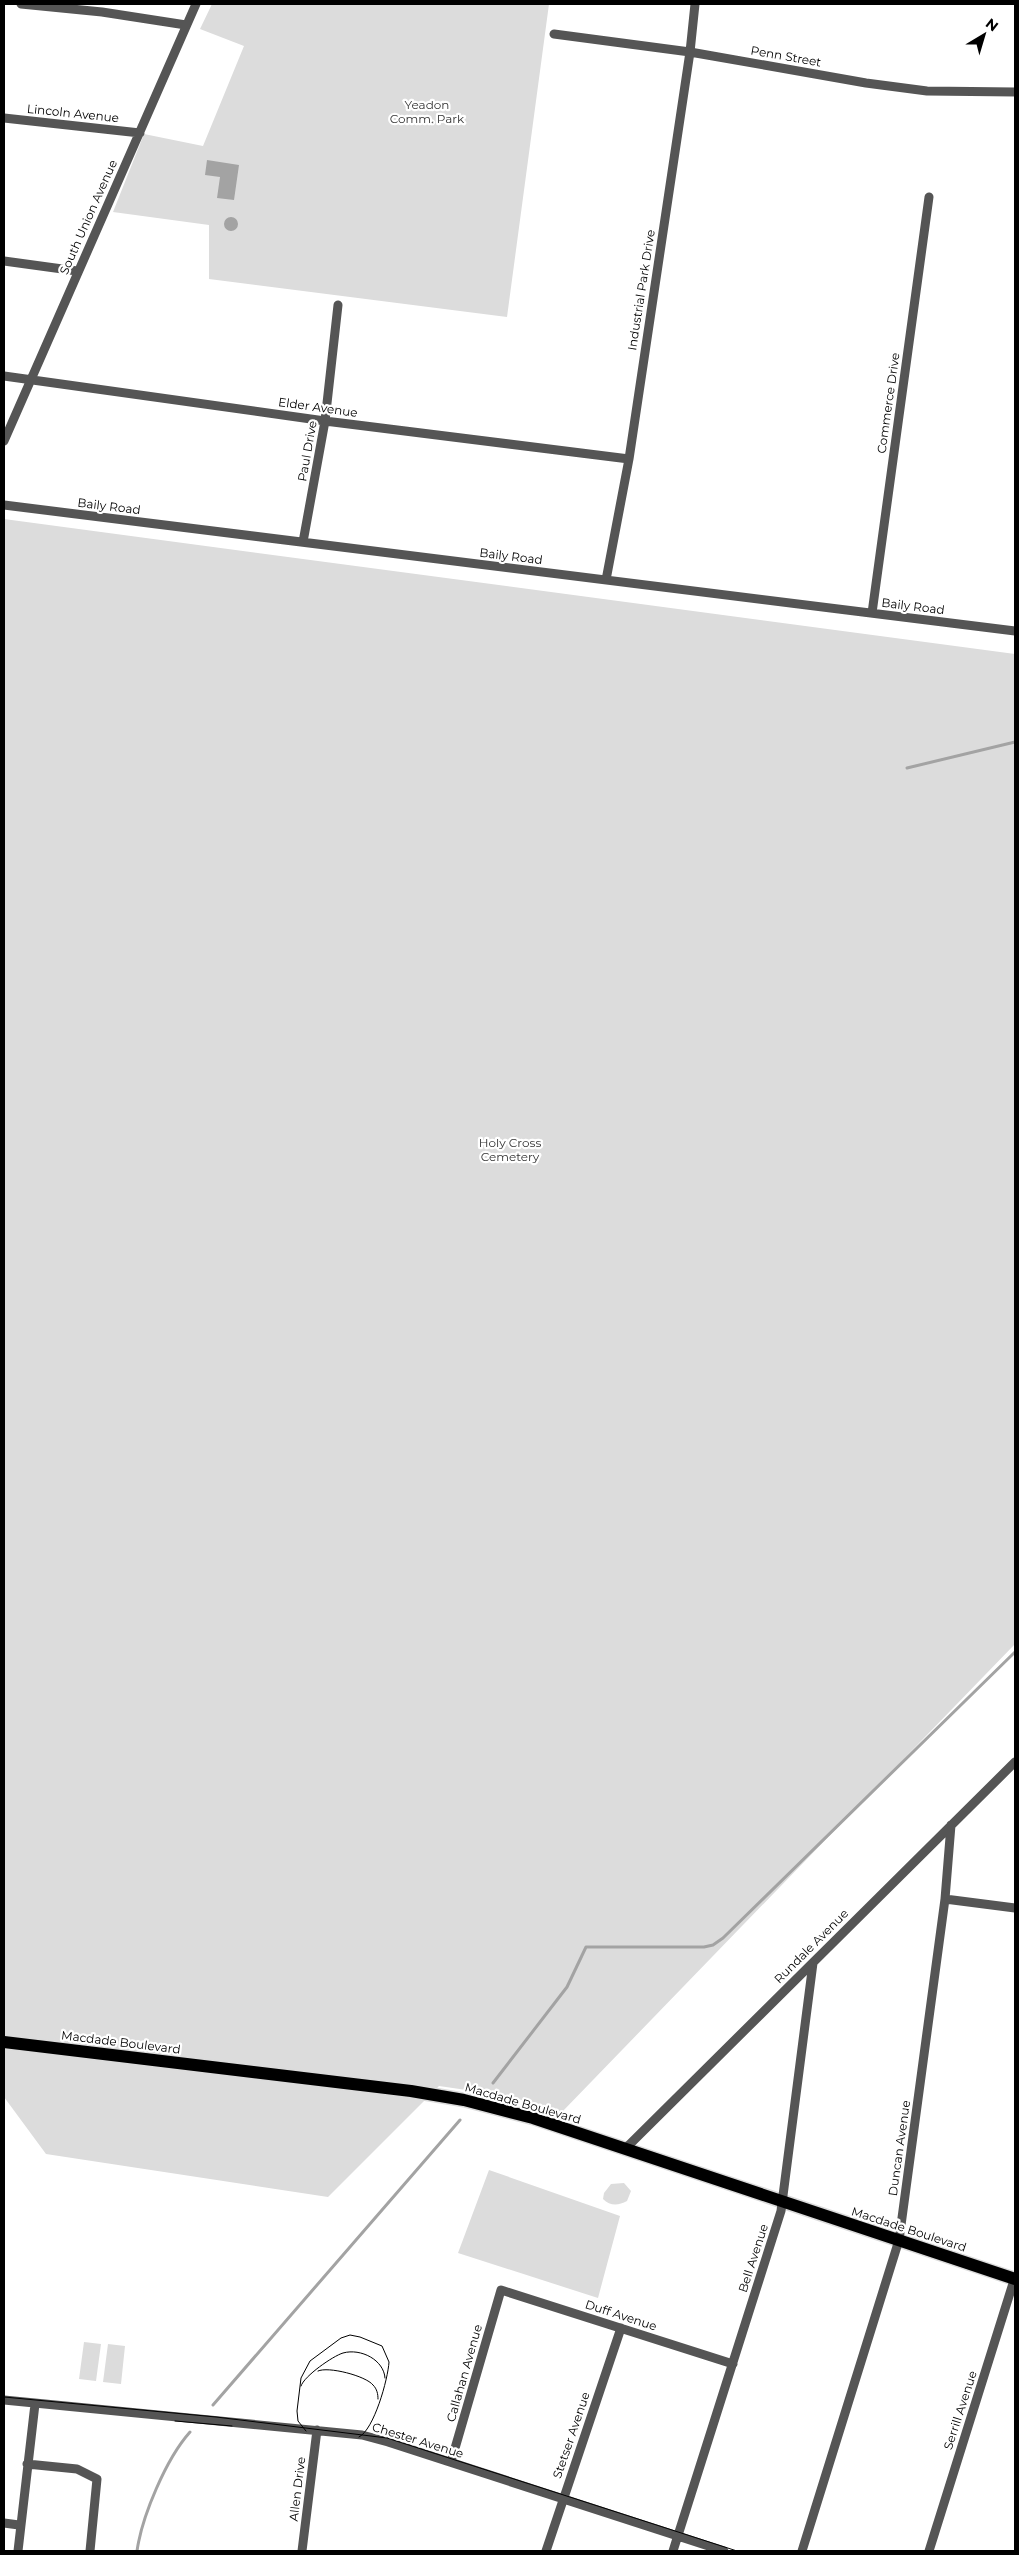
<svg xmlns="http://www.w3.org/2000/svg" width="1019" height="2555" font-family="Montserrat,sans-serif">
	<rect width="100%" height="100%" fill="#fff"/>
	<path fill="#dcdcdc" d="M212 4H549L507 317 209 279V225L113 212 144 134 203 146 244 46 200 29Z
		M4 519 1015 654V1644L562 2112 508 2096 439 2086 328 2197 46 2154 4 2097Z
		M489 2170 620 2216 598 2298 458 2253Z
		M624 2183 631 2191 627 2201C618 2206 610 2206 603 2199L604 2193 611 2184Z
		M84 2342 101 2344 96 2381 79 2379Z
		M108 2344 125 2346 121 2384 103 2382Z"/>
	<path fill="#a3a3a3" d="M207 160 239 165 234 200 217 198 220 177 205 175Z
		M224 224a7 7 0 1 1 14 0a7 7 0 1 1-14 0Z"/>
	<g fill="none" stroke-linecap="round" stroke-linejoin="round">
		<path stroke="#a3a3a3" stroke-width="3" d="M907 768 1015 742
			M493 2083 567 1987 586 1947H704L713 1945 723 1938 1015 1652
			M213 2405 460 2120
			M137 2551C142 2516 166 2459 190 2432"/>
		<g stroke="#dbdbdb" stroke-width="15">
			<path id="primary" d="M4 2042 411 2091 464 2100 533 2118 1015 2279"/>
		</g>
		<path stroke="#555" stroke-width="9" d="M21 4 102 12 186 25
			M554 34 690 52 866 83 927 91 1015 92
			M4 118 140 133
			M4 261 77 271
			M4 376 325 421 629 459
			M4 441 196 4
			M4 505 1015 631
			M303 542 325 421 338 305
			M606 580 629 459 690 52 695 4
			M872 613 929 197
			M945 1899 1015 1908
			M625 2149 1015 1762
			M4 2400 362 2435 388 2442 724 2551
			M451 2462 501 2290 733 2364
			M27 2464 77 2469 97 2479 90 2551
			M4 2523 19 2525
			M18 2551 35 2404
			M302 2551 317 2430
			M546 2551 621 2328
			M673 2551 781 2211 813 1963
			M802 2551 899 2240 945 1899 951 1825
			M929 2551 1015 2277"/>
		<use href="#primary" stroke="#000" stroke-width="12"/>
		<path stroke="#000" stroke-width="1" d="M318 2371C328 2366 366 2376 373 2385 377 2389 378 2394 378 2399
			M301 2386C304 2376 333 2356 343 2353 361 2348 384 2360 385 2378
			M4 2397 216 2417 387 2438 737 2551
			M175 2421 232 2426
			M306 2431 298 2421 297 2411 301 2378 310 2361 341 2338 350 2335 360 2337 382 2346 389 2362C388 2379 374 2430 359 2437"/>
	</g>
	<g text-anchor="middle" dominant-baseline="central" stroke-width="4.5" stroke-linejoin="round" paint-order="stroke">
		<g font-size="12" fill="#000" stroke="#fff">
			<text transform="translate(786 56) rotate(10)">Penn Street</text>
			<text transform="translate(73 113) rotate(6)">Lincoln Avenue</text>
			<text transform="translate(88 217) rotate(-66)">South Union Avenue</text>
			<text transform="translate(641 290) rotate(-81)">Industrial Park Drive</text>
			<text transform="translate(888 403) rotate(-82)">Commerce Drive</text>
			<text transform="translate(318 407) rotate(8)">Elder Avenue</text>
			<text transform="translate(307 451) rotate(-80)">Paul Drive</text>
			<text transform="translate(109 506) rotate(7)">Baily Road</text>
			<text transform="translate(511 556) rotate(7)">Baily Road</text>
			<text transform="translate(913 606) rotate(7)">Baily Road</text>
			<text transform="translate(811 1946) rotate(-45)">Rundale Avenue</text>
			<text transform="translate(121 2042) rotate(7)">Macdade Boulevard</text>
			<text transform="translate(523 2103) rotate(16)">Macdade Boulevard</text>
			<text transform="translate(899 2148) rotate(-82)">Duncan Avenue</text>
			<text transform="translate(909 2229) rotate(18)">Macdade Boulevard</text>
			<text transform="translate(753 2258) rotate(-72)">Bell Avenue</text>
			<text transform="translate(621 2315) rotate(18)">Duff Avenue</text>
			<text transform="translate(464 2373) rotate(-74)">Callahan Avenue</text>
			<text transform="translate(960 2410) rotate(-72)">Serrill Avenue</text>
			<text transform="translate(571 2435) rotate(-71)">Stetser Avenue</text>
			<text transform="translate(418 2440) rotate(17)">Chester Avenue</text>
			<text transform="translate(297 2489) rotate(-83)">Allen Drive</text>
		</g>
		<g font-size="12" fill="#333" stroke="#fff">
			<text x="427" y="104">Yeadon<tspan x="427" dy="14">Comm. Park</tspan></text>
			<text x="510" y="1142">Holy Cross<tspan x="510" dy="14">Cemetery</tspan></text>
		</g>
	</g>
	<rect width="1019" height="2555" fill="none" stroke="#000000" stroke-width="10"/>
	<g transform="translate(984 35) rotate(38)" stroke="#ffffff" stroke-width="4" paint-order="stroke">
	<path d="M0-4L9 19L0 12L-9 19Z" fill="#000000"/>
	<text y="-8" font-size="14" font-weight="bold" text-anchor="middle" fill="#000000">N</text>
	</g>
</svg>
